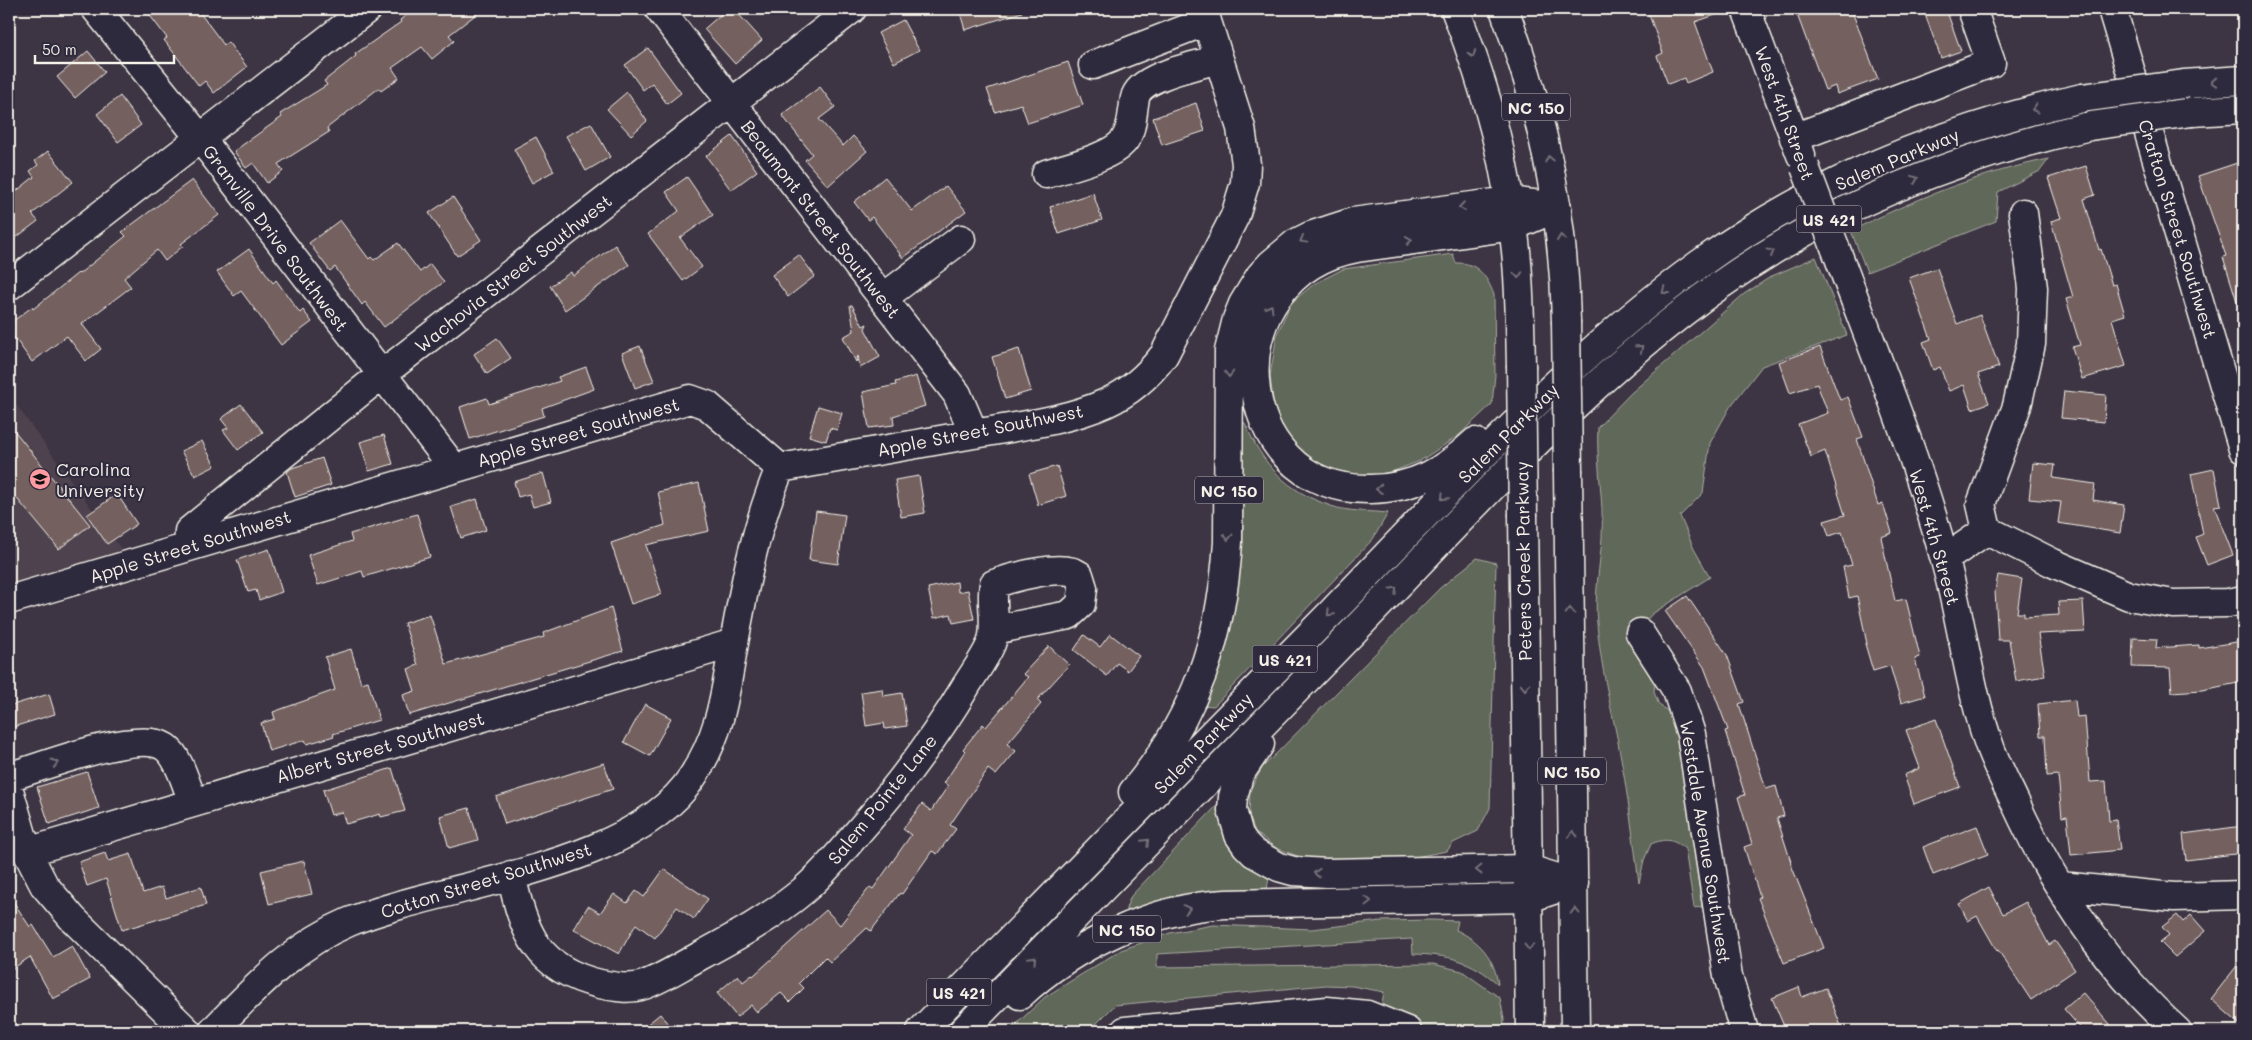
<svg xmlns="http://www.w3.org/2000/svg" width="2252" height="1040" font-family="Mali,sans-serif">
	<rect width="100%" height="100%" fill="#3d3544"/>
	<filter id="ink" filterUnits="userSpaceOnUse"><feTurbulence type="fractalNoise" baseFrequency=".02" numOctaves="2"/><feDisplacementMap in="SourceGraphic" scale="10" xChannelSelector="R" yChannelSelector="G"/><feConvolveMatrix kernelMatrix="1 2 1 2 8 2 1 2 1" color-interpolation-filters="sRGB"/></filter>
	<g filter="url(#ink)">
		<path fill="#4e424d" d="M9 395 132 564 9 600Z"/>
		<path fill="#61675a" stroke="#aaaca1" d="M2049 159 2040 171 1998 192 1996 221 1867 272 1851 231C1914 199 1980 173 2049 159Z
			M1453 254 1456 263C1477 262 1487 276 1494 295L1495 375 1492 404 1458 436 1420 461 1386 474 1348 478 1321 467 1293 446 1275 414 1270 376 1277 334 1291 303 1314 284 1343 269Z
			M1816 257 1847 335 1762 366 1730 407 1710 443 1703 493 1680 516 1694 549 1710 577 1652 614 1631 638 1636 654 1655 682 1654 692 1659 705 1672 714 1678 731 1702 907 1694 908 1685 849C1673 839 1665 838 1651 844L1644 860 1639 883C1632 828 1625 772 1613 718 1606 687 1600 656 1597 624 1594 594 1600 566 1602 537 1604 500 1596 464 1598 427L1631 393 1744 294 1772 276Z
			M1237 421 1245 423C1263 465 1286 491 1331 506 1348 512 1370 511 1388 513L1373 539 1214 706 1200 705Z
			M1477 558 1496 563 1490 808 1478 831 1453 843 1447 851 1415 857 1351 862 1303 858 1276 848 1255 832 1249 816 1250 790 1262 768 1440 588Z
			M1225 797 1270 872 1267 889 1184 896 1129 914 1126 908 1131 896Z
			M1431 920 1458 921 1456 930C1480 941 1494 957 1498 984 1471 960 1449 955 1413 954L1412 939 1157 954V967L1433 964 1462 971 1500 998 1504 1019 1503 1031H1429L1381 1008 1384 992 1352 986 1326 985 1115 1005 1089 1031H1009L1045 997 1121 950 1170 933 1213 925 1312 929 1381 921Z"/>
		<path fill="#746161" stroke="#f4f1e8" d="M145 9H197L224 45 228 42 247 67 214 93 205 81 199 86 164 40 167 38Z
			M414 9H483L449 35 454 41 432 59 422 47 392 68 399 78 381 91 379 88 327 128 329 132 278 164 283 171 267 183 253 163 246 168 234 151 282 117 280 114 327 85 324 81 356 56 355 54 401 22 400 20Z
			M727 9H734L762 40 735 64 704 29Z
			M959 9H1022V12L965 30Z
			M1658 9H1727V11L1695 22 1713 72 1686 83 1684 78 1668 84 1657 56 1663 53 1648 12Z
			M1795 9H1851L1878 79 1837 94 1835 86 1825 90Z
			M1923 9H1946L1961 51 1941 58Z
			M903 20 919 50 894 63 878 33Z
			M648 48 681 93 667 104 652 83 643 90 625 65Z
			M88 51 105 72 75 98 57 77Z
			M1068 62 1083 105 1028 123 1021 104 995 112 987 89Z
			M820 87 835 107 819 119 843 146 853 136 867 151 828 186 805 160 812 154 782 115Z
			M627 92 647 121 631 135 607 109Z
			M120 96 141 125 118 142 97 114Z
			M1196 103 1205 131 1162 145 1153 118Z
			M591 123 610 157 586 171 566 136Z
			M732 136 757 171 731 190 706 156Z
			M536 137 554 171 532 183 514 149Z
			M48 151 73 182 32 214 38 221 9 243V197L34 177 30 171 38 165 35 161Z
			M2243 161V311H2240L2223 257 2226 256 2198 176Z
			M2086 166 2095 195 2084 199 2099 250 2101 249 2112 285 2116 284 2125 315 2112 319 2126 366 2082 379 2072 347 2080 345 2066 299 2073 297 2051 221 2061 218 2048 178Z
			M687 177 713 215 680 238 702 267 683 281 648 234 679 211 666 192Z
			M885 177 912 211 946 186 966 211 903 258 872 217 868 220 854 202Z
			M192 180 219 215 181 244 183 246 165 261 157 250 124 278 131 287 82 324 101 349 86 361 67 336 32 362 9 330V324L32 307 33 309 78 273 79 274 126 236 122 232Z
			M1093 193 1102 220 1059 234 1050 207Z
			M453 197 481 240 457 256 429 213Z
			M340 220 369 259 371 257 374 260 398 243 420 272 430 264 444 282 384 327 365 302 362 305 335 267 330 271 309 243Z
			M615 245 629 265 565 310 550 286 571 272 573 276Z
			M249 249 273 283 276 280 300 313 303 310 312 322 281 345 241 291 234 296 217 272Z
			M799 255 815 276 788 297 772 275Z
			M1937 268 1957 324 1980 315 1999 367 1978 374 1989 403 1972 409 1964 385 1949 391 1940 367 1933 370 1923 342 1931 339 1909 278Z
			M850 305H852L863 326 867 324 865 329 880 357 860 368 858 356 856 362 843 337 854 331Z
			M497 338 511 358 487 374 474 354Z
			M640 346 654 381 635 388 622 353Z
			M1820 347 1840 400 1848 397 1863 437 1857 439 1878 505 1883 503 1892 533 1881 537 1895 601 1906 599 1920 657 1915 659 1925 696 1901 703 1890 666 1873 671 1865 644H1867L1857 596 1849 598 1843 567 1852 565 1842 532 1829 536 1824 521 1845 515 1825 451 1811 457 1798 424 1828 413 1817 384 1790 393 1779 362Z
			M1019 349 1031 391 1005 399 992 357Z
			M586 367 594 389 542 408 544 416 470 439 460 407 487 398 489 404 560 381 558 377Z
			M916 376 925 406 893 416 894 425 869 428 863 392 896 385 895 382Z
			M2064 391 2106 395 2104 422 2061 418Z
			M241 404 263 432 238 450 223 430 228 428 221 419Z
			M818 406 842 413 837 430 830 428 826 441 809 436Z
			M9 424 90 525 59 549 9 489Z
			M384 435 393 464 369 471 360 442Z
			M202 441 215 466 195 476 181 451Z
			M322 458 331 485 295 497 287 472 292 468Z
			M2033 463 2055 465 2053 478 2095 484 2093 500 2124 505 2120 533 2058 523 2061 502 2029 499Z
			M1057 466 1066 496 1038 505 1029 474Z
			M2214 469 2221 505 2214 506 2233 555 2207 565 2196 537 2203 534 2191 474Z
			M543 473 551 502 533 507 529 494 518 497 514 482Z
			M919 476 925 513 901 517 895 480Z
			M699 483 709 531 646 545 662 594 631 604 611 543 665 525 658 492Z
			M117 494 137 524 107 544 87 515Z
			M477 499 486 530 461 538 451 507Z
			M816 511 845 515 838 564 809 560Z
			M417 514 430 557 364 577 362 571 318 585 308 555 352 541 350 534Z
			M269 549 282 592 259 600 256 590 248 592 237 560Z
			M1998 575 2022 579 2017 613H2024V617L2059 615 2058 602 2083 601 2085 632 2038 634 2045 676 2016 681 2009 640H1998L1995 591Z
			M957 582 958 592 968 590 974 619 953 623 951 614 934 618 928 588Z
			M1687 596 1727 655 1744 702 1739 704 1766 789 1776 786 1784 816 1777 818 1791 862H1790L1824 948 1784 963 1758 898 1760 897 1744 847 1752 844 1738 797 1745 795 1725 731 1728 730 1704 667 1665 611Z
			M611 608 623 651 409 715 403 695 415 691 408 669 418 665 404 623 430 615 446 664 544 637 543 633Z
			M1110 634 1139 656 1128 671 1117 663 1107 676 1074 650 1084 635 1100 647Z
			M2133 638 2157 639 2156 648 2199 645V648L2243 641V682L2202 690 2172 692 2170 668 2132 667Z
			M1049 646 1069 665 1037 700 1041 704 1007 744 1016 751 996 775 988 769 950 825 956 829 937 854 932 851 902 894 900 893 871 931 867 928 830 962 825 957 799 983 804 988 790 1002 781 993 757 1012 751 1005 737 1017 717 993 738 975 743 982 752 975 753 976 826 910 840 925 870 887 873 889 911 835 903 829 922 804 931 811 948 786 944 783 965 751 963 749 983 724 986 727 1028 677 1023 674Z
			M351 649 361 683 368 681 379 720 333 734 334 736 307 744 305 740 269 751 261 723 275 719 273 712 335 690 325 657Z
			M882 689 883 696 902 693 907 726 885 729 884 723 866 726 861 692Z
			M49 694 55 714 13 727 9 706Z
			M2075 700 2077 717 2085 716 2090 782 2106 781 2109 821 2116 820 2120 850 2071 855 2067 816 2062 817 2058 775 2047 776 2045 736H2040L2038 704Z
			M645 704 671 718 650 756 624 742Z
			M1936 719 1960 787 1914 804 1904 775 1920 768 1906 730Z
			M604 763 613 789 505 824 496 797Z
			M392 768 405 811 381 817 380 814 346 824 342 812 331 815 323 790Z
			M87 772 99 808 49 824 37 787Z
			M469 808 478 840 449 848 440 816Z
			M1977 826 1988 854 1933 875 1923 847Z
			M2243 826V853L2186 860 2183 834Z
			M105 853 108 861 131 854 143 893 162 887 166 898 201 887 206 905 122 930 106 879 87 886 79 862Z
			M304 861 312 894 269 904 261 871Z
			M664 869 708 899 694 919 677 907 655 938 636 924 619 954 574 929 588 906 600 913 614 894 627 903 636 891 644 897Z
			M1989 887 2003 914 2026 902 2049 945 2055 941 2075 970 2031 1000 1998 950 1997 951 1977 916 1968 921 1959 904Z
			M9 895 30 927 33 925 53 957 72 946 90 979 53 999 30 957 9 971Z
			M2177 915 2183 922 2191 915 2205 931 2175 957 2160 942 2169 935 2162 927Z
			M2243 958V1027L2211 999Z
			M1799 987 1802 997 1826 988 1843 1031H1786L1772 998Z
			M2083 993 2116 1031H2083L2064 1009Z
			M660 1014 674 1031H639Z"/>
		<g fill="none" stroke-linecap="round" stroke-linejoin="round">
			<g stroke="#f4f1e8" stroke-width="31">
				<path id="minor" d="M96 9 212 153 454 468
					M659 9 957 394 974 434
					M1746 9 1801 155
					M2112 9 2243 449
					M1093 65 1207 21
					M1794 138 1991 63 1972 9
					M1046 174C1067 167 1109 158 1123 142 1133 131 1132 112 1135 98 1139 76 1199 65 1219 59
					M1835 247C1874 352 1917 456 1946 564 1963 626 1969 690 1991 750 1998 768 2007 785 2015 802 2055 889 2106 967 2177 1031
					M9 286 367 9
					M883 298 961 239
					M1987 530 1981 504 2017 406 2031 344 2033 288 2023 213
					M1987 530 2053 563 2129 596 2173 604 2228 603 2243 600
					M188 547 189 531 381 375 852 9
					M1945 559 1987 530
					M9 600 690 399 707 405 780 468C845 457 909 445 974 434 1018 426 1066 421 1106 403 1130 392 1148 376 1164 355L1235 216 1245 183 1246 164 1241 128 1203 9
					M1640 633 1677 691 1691 734 1728 976 1744 1031
					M9 777C40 767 139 729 165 747 180 757 186 786 193 802
					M9 790 27 852 44 885 73 919 187 1031
					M27 852 734 643
					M511 875C524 932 536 969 600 984 614 987 630 990 644 985 663 978 681 966 698 957 735 937 772 917 804 890 824 873 841 852 858 832 898 787 935 738 966 686 974 673 985 658 991 644 998 625 990 604 994 584 1013 577 1063 563 1079 575L1083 588 1081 604 1069 615 994 630
					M2060 886 2174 897 2243 895
					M213 1031C254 989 294 945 349 922 447 882 634 869 693 776 722 732 725 692 734 643 745 582 756 525 780 468
					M1125 1031 1327 1011 1367 1015 1407 1031"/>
			</g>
			<g stroke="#f4f1e8" stroke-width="31">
				<path id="major" d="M1455 9C1486 87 1508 167 1516 251 1520 289 1520 327 1521 365
					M1504 9C1542 110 1564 213 1566 321
					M1568 472 1575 1031
					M1523 516 1530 1031"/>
			</g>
			<g stroke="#f4f1e8" stroke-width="31">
				<path id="highway" d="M2184 84 2243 80
					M2192 112 2243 109
					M1475 442C1444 471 1415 488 1371 489 1226 493 1211 274 1357 248L1514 226 1556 208
					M1260 744 1239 775 1233 797 1232 810 1239 835 1246 845 1254 853 1279 867 1293 871 1327 873 1528 869 1574 883
					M1133 792C1195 718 1222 639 1228 542L1229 351 1237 319 1243 304 1260 276 1271 264 1296 243 1310 236 1353 222 1510 201 1557 207
					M1020 995C1072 946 1154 907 1226 904L1529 898 1574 883
					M921 1031C1057 892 1194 752 1331 613 1449 492 1563 362 1701 263 1815 181 1946 129 2082 98
					M963 1031C1090 901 1218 771 1345 640 1463 519 1581 383 1720 285 1831 206 1958 156 2090 126"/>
			</g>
			<use href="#minor" stroke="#2f2a3d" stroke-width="28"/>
			<use href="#major" stroke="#2f2a3d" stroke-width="28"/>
			<use href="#highway" stroke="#2f2a3d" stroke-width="28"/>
			<g stroke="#f4f1e8" stroke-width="31" stroke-linecap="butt">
				<path id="minor-bridge" d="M1805 167 1835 247"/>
			</g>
			<g stroke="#f4f1e8" stroke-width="31" stroke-linecap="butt">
				<path id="major-bridge" d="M1566 321 1568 472
					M1521 365 1523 516"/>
			</g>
			<g stroke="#f4f1e8" stroke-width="31" stroke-linecap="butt">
				<path id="highway-bridge" d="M2082 98 2184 84
					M2090 126 2192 112"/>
			</g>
			<use href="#minor-bridge" stroke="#2f2a3d" stroke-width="28"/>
			<use href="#major-bridge" stroke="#2f2a3d" stroke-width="28"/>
			<use href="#highway-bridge" stroke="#2f2a3d" stroke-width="28"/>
		</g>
		<defs><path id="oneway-chevron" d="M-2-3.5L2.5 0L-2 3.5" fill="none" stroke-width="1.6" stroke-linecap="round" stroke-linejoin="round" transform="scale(1.25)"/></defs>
		<g stroke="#747079">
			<use href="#oneway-chevron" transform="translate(1472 54) rotate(69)"/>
			<use href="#oneway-chevron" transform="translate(2214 82) rotate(176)"/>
			<use href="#oneway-chevron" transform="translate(2035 109) rotate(166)"/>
			<use href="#oneway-chevron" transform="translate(1549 159) rotate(-102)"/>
			<use href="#oneway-chevron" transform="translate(1915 179) rotate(-22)"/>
			<use href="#oneway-chevron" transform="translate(1462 207) rotate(172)"/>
			<use href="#oneway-chevron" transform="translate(1561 238) rotate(-97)"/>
			<use href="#oneway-chevron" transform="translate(1303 240) rotate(151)"/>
			<use href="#oneway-chevron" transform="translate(1409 240) rotate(-8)"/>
			<use href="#oneway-chevron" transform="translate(1771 252) rotate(-30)"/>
			<use href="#oneway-chevron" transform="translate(1518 275) rotate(86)"/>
			<use href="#oneway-chevron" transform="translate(1665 291) rotate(142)"/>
			<use href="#oneway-chevron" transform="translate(1270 308) rotate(-60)"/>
			<use href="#oneway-chevron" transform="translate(1640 348) rotate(-41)"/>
			<use href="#oneway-chevron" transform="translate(1229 374) rotate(90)"/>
			<use href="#oneway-chevron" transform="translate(1379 489) rotate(176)"/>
			<use href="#oneway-chevron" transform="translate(1444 497) rotate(134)"/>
			<use href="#oneway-chevron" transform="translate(1228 537) rotate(92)"/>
			<use href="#oneway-chevron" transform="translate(1394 590) rotate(-46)"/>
			<use href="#oneway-chevron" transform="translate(1570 611) rotate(-91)"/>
			<use href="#oneway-chevron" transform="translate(1330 613) rotate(134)"/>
			<use href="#oneway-chevron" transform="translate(1525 687) rotate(89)"/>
			<use href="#oneway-chevron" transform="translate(55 763) rotate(-17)"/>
			<use href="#oneway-chevron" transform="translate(1573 834) rotate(-91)"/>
			<use href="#oneway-chevron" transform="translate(1146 842) rotate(-46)"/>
			<use href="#oneway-chevron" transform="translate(1479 870) rotate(179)"/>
			<use href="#oneway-chevron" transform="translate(1317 873) rotate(-178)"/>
			<use href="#oneway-chevron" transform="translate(1368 901) rotate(-1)"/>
			<use href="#oneway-chevron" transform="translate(1187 909) rotate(-13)"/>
			<use href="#oneway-chevron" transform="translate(1575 911) rotate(-91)"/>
			<use href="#oneway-chevron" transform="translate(1529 947) rotate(89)"/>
			<use href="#oneway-chevron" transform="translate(1033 959) rotate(-46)"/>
		</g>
	</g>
	<defs>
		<g id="university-disc" transform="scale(1.125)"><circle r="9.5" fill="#ff9aa2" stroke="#2f2a3d"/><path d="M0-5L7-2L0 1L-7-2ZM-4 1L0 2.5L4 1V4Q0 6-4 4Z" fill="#111"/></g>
	</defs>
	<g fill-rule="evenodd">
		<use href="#university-disc" x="40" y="479"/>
	</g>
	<g text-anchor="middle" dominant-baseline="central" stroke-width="4" stroke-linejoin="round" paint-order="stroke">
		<g fill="#2f2a3d" stroke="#b9b5b5" stroke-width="1">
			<rect x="1502" y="93.5" width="68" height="27" rx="4"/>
			<rect x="1796.5" y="205.5" width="65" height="27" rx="4"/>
			<rect x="1195" y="476.5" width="68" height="27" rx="4"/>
			<rect x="1252.5" y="645.5" width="65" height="27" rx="4"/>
			<rect x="1538" y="757.5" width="68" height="27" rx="4"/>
			<rect x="1093" y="915.5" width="68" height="27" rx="4"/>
			<rect x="926.5" y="978.5" width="65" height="27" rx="4"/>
		</g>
		<g font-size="16" font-weight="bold" fill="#f4f1e8">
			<text x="1536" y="107">NC 150</text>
			<text x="1829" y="219">US 421</text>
			<text x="1229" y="490">NC 150</text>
			<text x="1285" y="659">US 421</text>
			<text x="1572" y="771">NC 150</text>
			<text x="1127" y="929">NC 150</text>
			<text x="959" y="992">US 421</text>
		</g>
		<g font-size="18" fill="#f4f1e8" stroke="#2f2a3d">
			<text transform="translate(1785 113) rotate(70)">West 4th Street</text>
			<text transform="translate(1897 159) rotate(-23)">Salem Parkway</text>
			<text transform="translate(821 219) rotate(52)">Beaumont Street Southwest</text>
			<text transform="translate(2178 229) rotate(73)">Crafton Street Southwest</text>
			<text transform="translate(276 238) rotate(53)">Granville Drive Southwest</text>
			<text transform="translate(513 273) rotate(-38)">Wachovia Street Southwest</text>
			<text transform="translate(980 430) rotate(-11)">Apple Street Southwest</text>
			<text transform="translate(578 432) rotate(-16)">Apple Street Southwest</text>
			<text transform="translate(1508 433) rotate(-45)">Salem Parkway</text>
			<text transform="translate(1935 537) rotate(74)">West 4th Street</text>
			<text transform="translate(190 546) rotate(-17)">Apple Street Southwest</text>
			<text transform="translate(1523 561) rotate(-91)">Peters Creek Parkway</text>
			<text transform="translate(1203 743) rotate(-46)">Salem Parkway</text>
			<text transform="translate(380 747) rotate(-16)">Albert Street Southwest</text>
			<text transform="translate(882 799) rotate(-51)">Salem Pointe Lane</text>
			<text transform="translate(1706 842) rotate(81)">Westdale Avenue Southwest</text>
			<text transform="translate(486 880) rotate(-17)">Cotton Street Southwest</text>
		</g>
		<g font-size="18" fill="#f4f1e8" stroke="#2f2a3d" text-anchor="start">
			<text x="56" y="469">Carolina<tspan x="56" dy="21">University</tspan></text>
		</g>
	</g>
	<rect width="2252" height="1040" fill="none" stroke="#2f2a3d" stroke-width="30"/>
	<rect x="15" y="15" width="2222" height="1010" fill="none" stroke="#f4f1e8" stroke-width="2" filter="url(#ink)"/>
	<path d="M35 55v8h139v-8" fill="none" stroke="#f4f1e8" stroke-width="2.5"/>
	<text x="42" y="55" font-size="15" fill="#f4f1e8" stroke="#2f2a3d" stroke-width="4" paint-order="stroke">50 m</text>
</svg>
